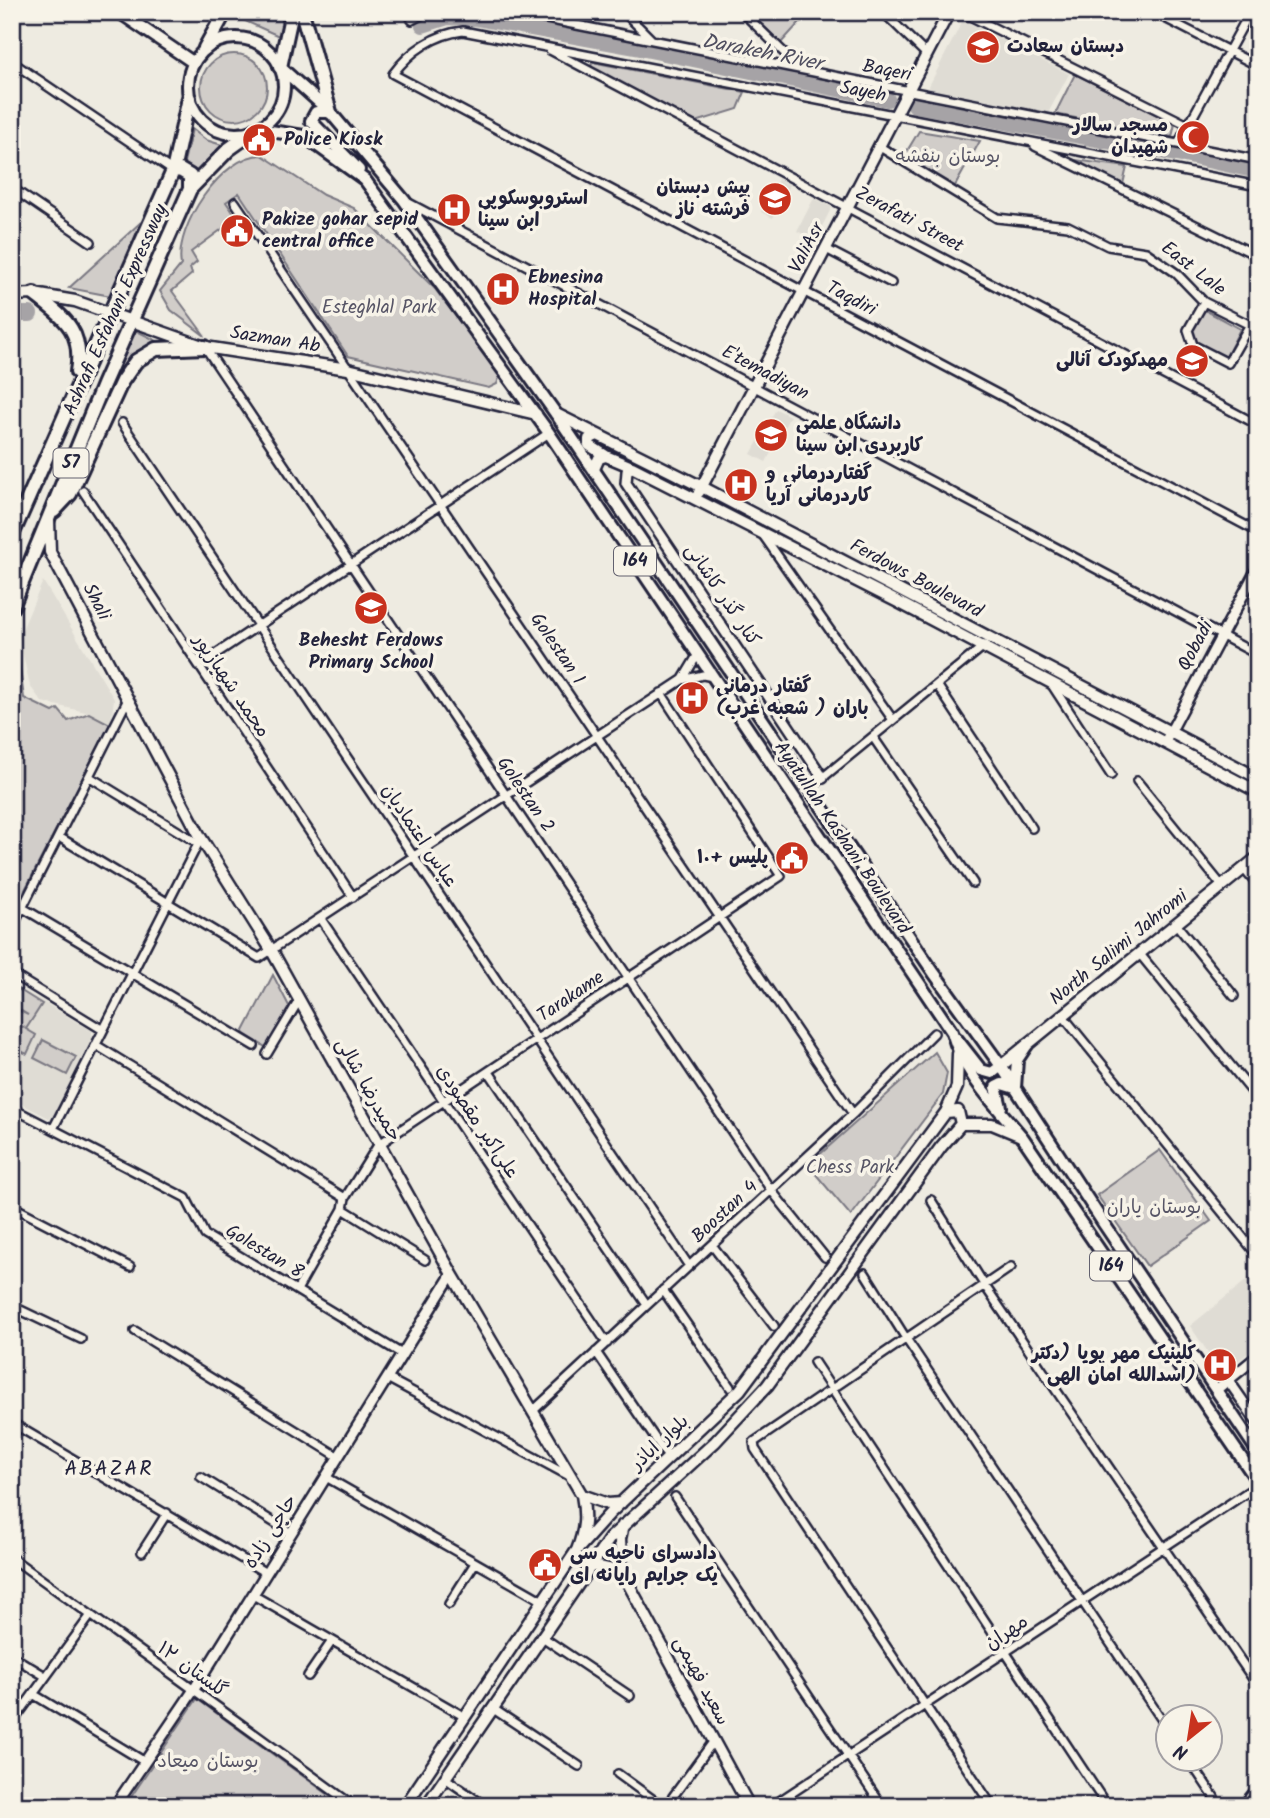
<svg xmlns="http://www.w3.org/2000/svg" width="1270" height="1818" font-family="Kalam,'Playpen Sans Arabic',sans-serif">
	<rect width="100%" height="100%" fill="#eeebe1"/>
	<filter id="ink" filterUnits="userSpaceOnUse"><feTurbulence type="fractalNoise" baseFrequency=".0143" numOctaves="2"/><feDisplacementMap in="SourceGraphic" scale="14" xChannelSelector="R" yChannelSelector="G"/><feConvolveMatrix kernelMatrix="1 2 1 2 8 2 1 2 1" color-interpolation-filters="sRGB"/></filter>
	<g filter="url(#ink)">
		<path fill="#dfdcd4" d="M963 20 1069 74 1047 115 931 92 929 86Z
			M778 179 790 185 773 218 761 212Z
			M814 198 832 207 815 240 797 231Z
			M1188 347 1205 357 1192 380 1175 371Z
			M776 409 790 416 766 462 751 454Z
			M43 581 114 699 111 723 90 713 42 702 30 686 19 637Z
			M18 987 92 1031V1038L53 1117 49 1118 12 1099V998Z
			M1258 1271V1345L1228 1369 1218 1367 1190 1326Z"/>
		<path fill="#d1cdc9" stroke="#7a7882" stroke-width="2" d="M247 12H285L279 36 243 20Z
			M749 12H809L781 43Z
			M201 87a33 33 0 1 1 66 0a33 33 0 1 1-66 0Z
			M592 62 745 92 738 109 696 122 591 68Z
			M1075 74 1175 124 1172 137 1055 114Z
			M192 129 206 140 222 145 193 176 182 170Z
			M919 131 980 141 955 186 904 156Z
			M262 155 323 195 354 208 435 289 500 375 497 384 489 388 348 356 239 193 226 202 237 218 191 252 197 262 190 268 192 274 172 291 205 336 171 310 160 291 181 265C174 227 222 155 262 155Z
			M1068 159 1127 167 1123 184Z
			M141 222 111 296 69 288Z
			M1203 309 1240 329 1226 357 1194 342 1192 332Z
			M135 330 167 346 144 350 60 502Z
			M16 641 24 698 53 712 58 709 68 721 89 713 110 724 12 915V651Z
			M273 975 290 1008 267 1048 243 1033Z
			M18 989 42 1004 26 1029 36 1035 27 1054 12 1047V1023L25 1028 12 1021V1007L28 1015 12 1005Z
			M43 1040 76 1057 67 1075 34 1058Z
			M935 1052 947 1073 943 1094 851 1216 808 1165Z
			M1160 1150 1211 1221 1147 1266 1097 1195Z
			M197 1699 344 1806H125Z"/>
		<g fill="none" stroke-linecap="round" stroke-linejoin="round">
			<path stroke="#a6a3a6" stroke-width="16" d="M423 25 448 17 476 18 640 48 887 99
				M915 105 1181 155
				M1184 155 1258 171
				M12 314H30"/>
			<g stroke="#22223b" stroke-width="12">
				<path id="minor" d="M408 12 412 20 427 12
					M511 12 1258 160
					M624 12 651 39
					M742 12 801 69
					M883 12 927 55
					M962 12 1188 125
					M1153 12 1258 66
					M550 50 1258 425
					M12 62 173 171
					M1178 144 1250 12
					M1035 146 1258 256
					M880 147 997 218 1068 226 1108 246 1146 252 1176 273 1204 302 1258 329
					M1258 186 463 31C435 34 410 51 393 74L1258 532
					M12 188 91 242
					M235 202 853 1114
					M409 203 1258 655
					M826 249 891 283
					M1204 302 1188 330 1193 345 1228 363 1249 326
					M205 347 771 1190 825 1257
					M122 423 689 1266
					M83 491 353 897
					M763 535 893 720
					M199 665 549 433
					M683 679 698 654
					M937 685 1032 828
					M1052 685 1111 775
					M873 737 973 883
					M90 777 196 842
					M1137 781 1222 886
					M810 788 985 645
					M59 837 259 958 682 680 703 675 713 677
					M1243 868 1258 886
					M23 908 254 1046
					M321 919 607 1343
					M1176 924 1234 996
					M12 928 127 701
					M1139 953 1258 1099
					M12 974 103 1030
					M1063 1016 1258 1256
					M96 1045 345 1198
					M267 1054 298 1002
					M489 1072 647 1305
					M12 1108 186 1198 205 1235 402 1354
					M53 1129 201 838
					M931 1200 985 1286 1258 1686
					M12 1206 130 1267
					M343 1209 425 1260
					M712 1245 774 1326
					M865 1273 907 1340 1168 1729
					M297 1290 343 1209 345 1198 378 1145 781 876 661 693
					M663 1290 730 1387
					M12 1306 81 1339
					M135 1331 339 1457
					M596 1352 665 1453
					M814 1362 1107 1806
					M387 1378 571 1477
					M534 1410 853 1114 934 1033
					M12 1423 266 1573
					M201 1477 291 1533
					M326 1477 543 1601
					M675 1497 882 1806
					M142 1552 167 1513
					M12 1558 354 1806
					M253 1595 465 1717
					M449 1604 475 1563
					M541 1636 630 1696
					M12 1656 45 1676
					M308 1676 332 1641
					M33 1694 145 1762
					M492 1708 579 1766
					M12 1723 91 1615
					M1188 1758 1214 1797
					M618 1774 662 1806
					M445 1778 485 1806
					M12 1803 17 1806
					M666 1806 713 1742
					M772 1806 1258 1485
					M992 1806 755 1449 754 1442 1011 1267"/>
			</g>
			<g stroke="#22223b" stroke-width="14">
				<path id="tertiary" d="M632 467 627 471 626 483 823 778
					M1165 742 1258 567
					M1228 1380 1258 1423
					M1216 1390 1258 1356
					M115 1806 193 1691 452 1274"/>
			</g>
			<g stroke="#22223b" stroke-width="15">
				<path id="secondary" d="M12 295 34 294 75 301 205 347 348 369 536 414
					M556 414 702 487 1258 778
					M597 435 589 439V445L606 456
					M594 469 599 458 606 456 632 467 898 602 1258 792
					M699 492 949 12
					M49 520 50 552 201 838 272 951 452 1274 582 1495C586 1516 585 1530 577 1550
					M1001 1066 1258 857
					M946 1112 958 1111 961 1124
					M961 1124H992L1021 1136
					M582 1495 608 1504 621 1503
					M623 1525 620 1539 622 1572 749 1806
					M589 1565 622 1572
					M405 1806 577 1550 611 1512 740 1390 946 1112 957 1087 958 1054
					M426 1806 610 1538 715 1442 767 1386 941 1147 961 1124
					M1244 1806 1258 1789"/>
			</g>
			<g stroke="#22223b" stroke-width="16">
				<path id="primary" d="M119 12 194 63
					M188 86a48 48 0 1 1 96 0a48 48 0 1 1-96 0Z
					M280 67 330 112 404 200 556 414 934 973 1001 1066 1104 1224 1258 1452
					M330 112H316L311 121 359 170
					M257 129 304 136 365 180 549 433 952 1032C964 1075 995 1104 1023 1138L1258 1482
					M956 1038 981 1070 992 1073 1001 1066
					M1001 1107 996 1087 1002 1084 1015 1088 1017 1060 1027 1045"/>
			</g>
			<g stroke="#22223b" stroke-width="18">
				<path id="trunk" d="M302 12 330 112
					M205 48 225 12
					M280 67 292 12
					M173 171 180 170 190 176V189
					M34 294C64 318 84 330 77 372
					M54 511 70 494 122 381 136 361 156 349 205 347
					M12 535 173 171 189 98
					M12 607 103 385 190 189 229 149 257 129"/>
			</g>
			<use href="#minor" stroke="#f7f3e8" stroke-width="7"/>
			<use href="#tertiary" stroke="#f7f3e8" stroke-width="9"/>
			<use href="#secondary" stroke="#f7f3e8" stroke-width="10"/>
			<use href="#primary" stroke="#f7f3e8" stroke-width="10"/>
			<use href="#trunk" stroke="#f7f3e8" stroke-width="12"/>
		</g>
	</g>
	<defs>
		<g id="school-disc" transform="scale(1.75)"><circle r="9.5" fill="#c8321e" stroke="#f7f3e8"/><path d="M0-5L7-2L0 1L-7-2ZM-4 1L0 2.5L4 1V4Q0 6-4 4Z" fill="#fff"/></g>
		<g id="mosque-disc" transform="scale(1.75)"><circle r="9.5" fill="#c8321e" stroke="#f7f3e8"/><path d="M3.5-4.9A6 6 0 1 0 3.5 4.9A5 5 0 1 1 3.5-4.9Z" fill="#fff"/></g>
		<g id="civic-disc" transform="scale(1.75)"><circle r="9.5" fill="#c8321e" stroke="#f7f3e8"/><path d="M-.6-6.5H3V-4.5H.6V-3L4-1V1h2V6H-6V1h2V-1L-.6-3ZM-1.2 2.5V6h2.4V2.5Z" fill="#fff"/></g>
		<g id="hospital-disc" transform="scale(1.75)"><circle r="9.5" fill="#c8321e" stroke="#f7f3e8"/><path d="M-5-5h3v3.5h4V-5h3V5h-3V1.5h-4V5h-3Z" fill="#fff"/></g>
		<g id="university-disc" transform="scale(1.75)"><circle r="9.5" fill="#c8321e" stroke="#f7f3e8"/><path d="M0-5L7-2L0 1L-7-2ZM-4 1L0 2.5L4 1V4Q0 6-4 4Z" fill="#fff"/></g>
	</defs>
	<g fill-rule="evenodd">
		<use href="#school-disc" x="983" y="47"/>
		<use href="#mosque-disc" x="1193" y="137"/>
		<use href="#civic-disc" x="259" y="140"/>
		<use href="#school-disc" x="775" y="199"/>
		<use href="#hospital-disc" x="454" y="210"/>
		<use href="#civic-disc" x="237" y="231"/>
		<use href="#hospital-disc" x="503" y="289"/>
		<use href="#school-disc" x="1192" y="361"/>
		<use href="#university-disc" x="771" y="435"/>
		<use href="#hospital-disc" x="741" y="485"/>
		<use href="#school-disc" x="371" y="608"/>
		<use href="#hospital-disc" x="692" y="698"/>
		<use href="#civic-disc" x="792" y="858"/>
		<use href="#hospital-disc" x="1220" y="1365"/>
		<use href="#civic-disc" x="545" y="1565"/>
	</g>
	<g text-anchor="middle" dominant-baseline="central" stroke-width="7" stroke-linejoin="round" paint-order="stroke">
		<g fill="#f7f3e8" stroke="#62616f" stroke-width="2">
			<rect x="53.5" y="448.5" width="35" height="29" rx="5"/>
			<rect x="614" y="546.5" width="42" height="29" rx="5"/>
			<rect x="1090" y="1251.5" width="42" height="29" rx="5"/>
		</g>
		<g font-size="18" font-weight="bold" fill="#22223b">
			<text x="71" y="463">57</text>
			<text x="635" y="561">164</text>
			<text x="1111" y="1266">164</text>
		</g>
		<g font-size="19" font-weight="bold" fill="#22223b" stroke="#f7f3e8" text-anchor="start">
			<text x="1007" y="47">دبستان سعادت</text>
			<text x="1168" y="126" text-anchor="end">مسجد سالار<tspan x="1168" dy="22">شهیدان</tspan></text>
			<text x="284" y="140">Police Kiosk</text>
			<text x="750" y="188" text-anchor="end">پیش دبستان<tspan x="750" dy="22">فرشته ناز</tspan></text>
			<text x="478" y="199">استروبوسکوپی<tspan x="478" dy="22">ابن سینا</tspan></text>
			<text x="262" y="220">Pakize gohar sepid<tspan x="262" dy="22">central office</tspan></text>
			<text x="528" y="278">Ebnesina<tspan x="528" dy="22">Hospital</tspan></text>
			<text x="1168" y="361" text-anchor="end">مهدکودک آنالی</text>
			<text x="796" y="424">دانشگاه علمی<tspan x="796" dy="22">کاربردی ابن سینا</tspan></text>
			<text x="766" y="474">گفتاردرمانی و<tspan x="766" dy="22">کاردرمانی آریا</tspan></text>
			<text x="371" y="641" text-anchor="middle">Behesht Ferdows<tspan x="371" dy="22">Primary School</tspan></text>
			<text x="716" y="687">گفتار درمانی<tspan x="716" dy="22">باران ( شعبه غرب)</tspan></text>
			<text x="768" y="858" text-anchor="end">پلیس +۱۰</text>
			<text x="1196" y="1354" text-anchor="end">کلینیک مهر پویا (دکتر<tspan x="1196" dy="22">اسدالله امان الهی)</tspan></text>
			<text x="570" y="1554">دادسرای ناحیه سی<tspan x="570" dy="22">یک جرایم رایانه ای</tspan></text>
		</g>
		<g font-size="19" fill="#22223b" stroke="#f7f3e8">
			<text transform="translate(887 71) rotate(11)">Baqeri</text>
			<text transform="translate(863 92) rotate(11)">Sayeh</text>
			<text transform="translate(909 220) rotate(28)">Zerafati Street</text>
			<text transform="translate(807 248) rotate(-62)">ValiAsr</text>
			<text transform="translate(1193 269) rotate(38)">East Lale</text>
			<text transform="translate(851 299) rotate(28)">Taqdiri</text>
			<text transform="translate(116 310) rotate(-66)">Ashrafi Esfahani Expressway</text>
			<text transform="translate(275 340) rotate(9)">Sazman Ab</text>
			<text transform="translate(765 373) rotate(28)">E'temadiyan</text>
			<text transform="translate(916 579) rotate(28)">Ferdows Boulevard</text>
			<text transform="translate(722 595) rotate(56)">کنار گذر کاشانی</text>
			<text transform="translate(96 602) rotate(63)">Shali</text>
			<text transform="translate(1196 646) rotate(-62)">Qobadi</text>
			<text transform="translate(557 649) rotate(56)">Golestan 1</text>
			<text transform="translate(231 686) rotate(56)">محمد شهبازپور</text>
			<text transform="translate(525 795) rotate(56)">Golestan 2</text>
			<text transform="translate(419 836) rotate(56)">عباس اعتمادیان</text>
			<text transform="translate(842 838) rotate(56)">Ayatullah Kashani Boulevard</text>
			<text transform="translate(1119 948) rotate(-39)">North Salimi Jahromi</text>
			<text transform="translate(571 997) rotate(-34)">Tarakame</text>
			<text transform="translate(368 1090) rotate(61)">حمیدرضا شالی</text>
			<text transform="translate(477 1122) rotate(56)">علی‌اکبر مقصودی</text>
			<text transform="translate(725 1212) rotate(-43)">Boostan 4</text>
			<text transform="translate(264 1252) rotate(31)">Golestan 8</text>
			<text transform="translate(660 1443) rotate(-43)">بلوار اباذر</text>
			<text transform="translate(271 1532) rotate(-58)">حاجی زاده</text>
			<text transform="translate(1007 1633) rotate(-34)">مهران</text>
			<text transform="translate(192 1670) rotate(36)">گلستان ۱۲</text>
			<text transform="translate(701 1681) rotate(62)">سعید فهیمی</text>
		</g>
		<g font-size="19" fill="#575566" stroke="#f7f3e8">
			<text x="948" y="157">بوستان بنفشه</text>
			<text x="379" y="308">Esteghlal Park</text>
			<text x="850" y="1168">Chess Park</text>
			<text x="1154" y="1208">بوستان یاران</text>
			<text x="208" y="1762">بوستان میعاد</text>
		</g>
		<g font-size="21" font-style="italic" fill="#504f60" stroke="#f7f3e8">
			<text transform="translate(762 53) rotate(11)">Darakeh River</text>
		</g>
		<g font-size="21" letter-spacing="2" fill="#22223b" stroke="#f7f3e8">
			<text x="109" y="1469">ABAZAR</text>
		</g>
	</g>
	<rect width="1270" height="1818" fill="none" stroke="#f7f3e8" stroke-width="42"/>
	<rect x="21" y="21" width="1228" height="1776" fill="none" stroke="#22223b" stroke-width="2.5" filter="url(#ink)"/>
	<g transform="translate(1189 1738) rotate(210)"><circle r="33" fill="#f7f3e8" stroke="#a29fa3" stroke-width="2"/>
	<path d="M0-5L12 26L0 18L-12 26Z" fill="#c8321e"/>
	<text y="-10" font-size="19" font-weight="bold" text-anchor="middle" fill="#22223b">N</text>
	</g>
</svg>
